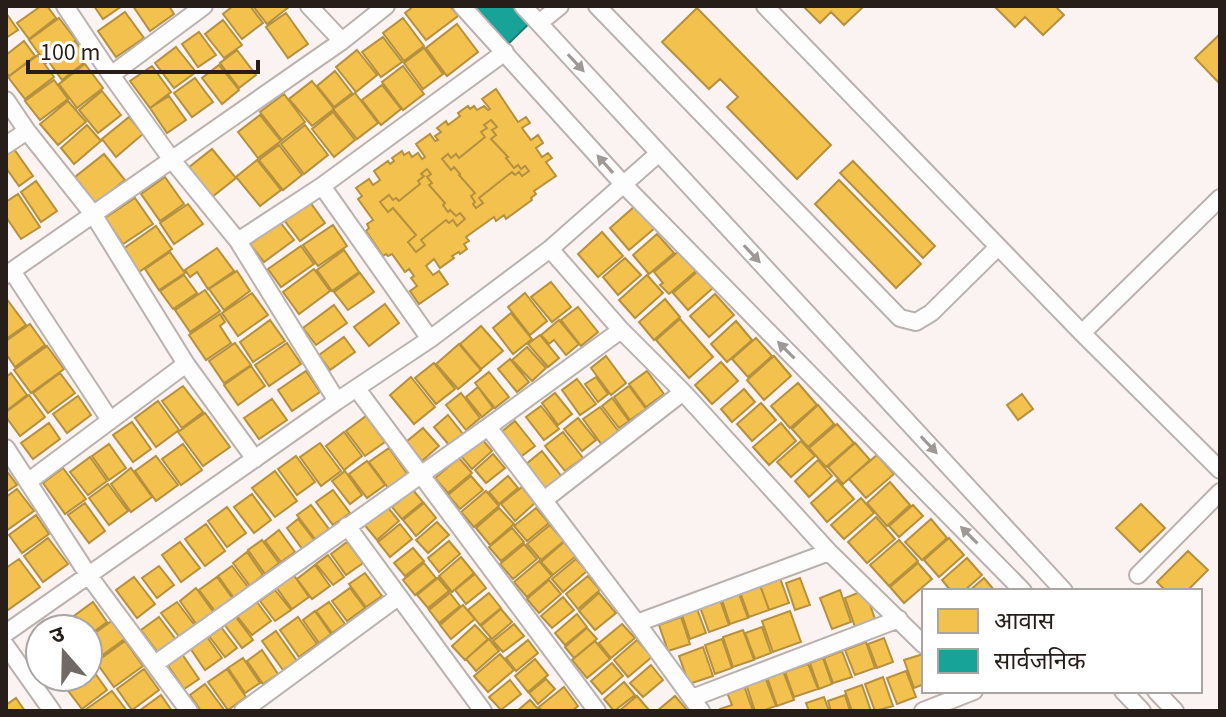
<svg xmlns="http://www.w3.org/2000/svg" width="1226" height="717" font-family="'Source Sans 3','Noto Sans Devanagari',sans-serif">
	<rect width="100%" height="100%" fill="#faf3f2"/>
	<path fill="#f2c14e" stroke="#b5903e" stroke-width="2" d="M41 6H47L56 18 29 39 17 23Z
		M94 6H122L103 19Z
		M133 6H169L174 14 150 31Z
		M233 6H250L263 23 242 39 223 14Z
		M253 6H288L289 7 267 24Z
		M414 6H450L458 16 426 40 405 13Z
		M803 6H864L844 25 831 12 820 23Z
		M994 6H1055L1064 15 1043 35 1025 17 1015 27Z
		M697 8 831 145 797 179 727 107 738 97 720 79 709 89 662 42Z
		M125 12 144 38 116 57 98 31Z
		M6 13 18 30 6 38Z
		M286 13 308 44 288 58 266 27Z
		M59 18 76 40 46 63 29 40Z
		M403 18 424 46 404 61 383 33Z
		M223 20 242 45 224 58 205 34Z
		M457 24 478 52 447 76 426 48Z
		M199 32 216 55 198 67 182 44Z
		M1219 35 1220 36V84L1195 58Z
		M383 37 402 62 381 77 362 52Z
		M24 41 35 56 9 76 6 73V55Z
		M76 42 89 59 62 80 49 62Z
		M176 47 196 72 174 88 155 63Z
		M424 48 443 74 423 89 404 63Z
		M237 50 256 75 239 88 220 63Z
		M357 50 377 75 356 92 336 67Z
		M38 55 54 77 25 99 8 77Z
		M85 64 103 88 77 108 59 84Z
		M219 65 239 90 222 104 202 78Z
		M152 66 171 92 150 108 130 81Z
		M403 66 424 94 403 110 382 82Z
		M335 71 352 93 334 107 317 86Z
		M195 78 213 102 192 117 174 93Z
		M54 80 68 99 40 120 25 101Z
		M312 81 334 109 312 126 289 99Z
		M382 85 401 109 381 125 362 100Z
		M496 89 518 122 526 117 530 123 522 128 531 140 538 135 543 143 536 148 542 157 548 153 552 158 546 162 556 176 534 191 536 194 531 198 532 200 506 219 504 215 496 221 494 217 466 237 469 241 464 244 467 249 460 254 459 252 452 256 454 258 440 268 434 259 426 266 433 275 439 271 448 284 419 304 410 291 417 286 411 278 414 276 409 269 405 272 392 254 388 256 386 254 383 256 366 231 369 228 367 224 373 220 358 199 362 196 356 188 369 179 373 185 380 180 374 171 388 161 390 164 394 161 392 158 402 151 404 155 409 152 412 157 418 153 422 159 425 157 416 144 430 134 435 141 438 140 435 136 441 132 437 128 446 121 448 125 460 116 458 113 468 106 470 109 474 106 477 110 484 106 488 110 490 109 482 99Z
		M102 91 121 115 98 133 79 110Z
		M355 93 378 123 357 139 333 109Z
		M284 94 305 122 282 140 260 112Z
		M169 96 186 120 167 133 150 108Z
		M68 101 86 122 58 145 40 124Z
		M333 112 355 140 334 157 312 129Z
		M260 115 281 141 258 158 238 132Z
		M129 117 143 134 116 157 102 139Z
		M491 120 497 127 492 130 496 135 491 139 508 157 506 158 514 168 518 165 521 169 525 166 529 171 522 176 519 172 515 175 512 172 479 198 483 203 476 208 473 204 475 202 471 196 475 193 459 175 460 174 454 167 451 170 442 159 448 154 451 158 456 154 459 158 485 137 481 132 487 128 484 125Z
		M87 125 101 141 74 164 61 148Z
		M305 125 328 155 304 174 281 144Z
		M279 145 302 175 283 190 259 160Z
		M14 149 33 176 19 186 6 168V154Z
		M212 149 236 178 212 197 188 168Z
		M104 154 125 180 96 204 75 177Z
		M257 160 281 190 260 206 236 177Z
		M853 161 935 246 923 258 840 173Z
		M427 169 431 174 427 177 432 183 429 185 445 203 443 205 448 212 450 210 456 216 460 213 465 219 457 226 453 220 449 223 446 220 421 240 425 245 416 252 408 242 416 235 393 208 388 212 380 202 389 195 393 200 396 198 399 201 420 184 418 181 424 176 421 174Z
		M165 177 184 204 160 221 141 194Z
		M839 180 921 264 896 288 815 204Z
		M36 181 57 211 41 222 21 192Z
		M18 194 40 227 21 239 6 217V202Z
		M135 198 153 224 123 244 105 218Z
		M310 202 325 223 300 241 284 220Z
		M188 204 203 224 174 244 160 223Z
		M635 206 655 228 629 250 610 228Z
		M280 222 294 240 264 262 250 244Z
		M333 225 347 246 318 266 303 245Z
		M156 226 172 249 139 272 123 249Z
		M602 232 623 256 598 277 578 254Z
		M657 234 674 253 649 274 633 255Z
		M301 246 314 264 281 287 268 269Z
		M217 248 234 271 208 289 197 272 190 277 185 270Z
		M344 250 359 272 332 291 317 270Z
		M679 251 696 271 669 294 660 285 663 283 654 272Z
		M170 252 185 273 159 290 145 269Z
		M625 258 641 275 618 295 603 277Z
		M314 269 330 291 299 314 283 292Z
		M237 271 250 291 224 310 209 289Z
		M698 271 713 288 688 310 673 293Z
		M360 273 374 292 348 310 334 292Z
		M184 275 197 293 173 309 160 291Z
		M647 275 663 293 635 318 619 300Z
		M551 282 571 307 552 322 531 297Z
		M205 290 220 311 190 332 175 310Z
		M252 293 268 315 238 336 222 313Z
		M525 293 547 321 530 335 508 307Z
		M715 294 734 315 709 337 690 316Z
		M6 298 26 325 6 339Z
		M665 299 680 317 654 340 639 322Z
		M385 304 399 323 369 346 354 327Z
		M334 305 347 323 316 345 303 328Z
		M578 307 598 332 581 346 561 320Z
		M511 313 532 339 513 354 493 328Z
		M220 314 225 322 220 326 231 343 206 360 189 335Z
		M680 319 713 357 689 378 656 340Z
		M270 320 285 341 253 362 240 342Z
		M559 320 579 344 566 355 554 340 549 344 541 335Z
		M736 321 752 340 727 362 711 344Z
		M30 324 45 345 15 367 6 354V341Z
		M481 326 503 351 481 369 460 344Z
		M540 335 559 358 548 367 528 344Z
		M344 337 355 352 330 370 319 355Z
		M756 338 772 356 748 377 732 359Z
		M235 343 251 365 224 383 209 361Z
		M287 343 301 364 269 386 255 365Z
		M459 344 481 370 458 389 436 364Z
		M47 346 64 369 31 393 14 370Z
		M527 347 546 368 532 381 512 360Z
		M606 356 626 383 611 395 591 368Z
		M774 356 791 376 764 400 747 380Z
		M510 359 529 382 517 392 498 369Z
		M721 362 738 381 712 404 695 385Z
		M434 363 455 389 436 404 415 378Z
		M251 366 265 386 238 405 224 385Z
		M306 371 320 392 292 411 278 390Z
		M647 371 664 394 646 407 629 384Z
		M489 372 509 397 495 408 475 383Z
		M11 373 27 395 6 411V377Z
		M60 373 75 393 48 413 33 393Z
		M411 377 435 407 414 424 390 395Z
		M596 377 608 394 598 402 585 384Z
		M577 379 596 404 580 415 562 390Z
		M798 383 817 405 790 428 771 406Z
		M183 386 203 412 182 428 162 401Z
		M629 386 646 409 630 420 614 397Z
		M478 387 493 408 482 417 466 397Z
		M744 389 755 402 732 422 721 409Z
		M461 393 480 418 466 430 446 405Z
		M555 393 572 414 558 425 542 403Z
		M1022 394 1033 409 1018 420 1007 405Z
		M29 395 45 417 20 436 6 417V412Z
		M78 396 91 415 67 433 53 414Z
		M612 398 629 421 619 428 602 406Z
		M272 399 287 420 259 439 244 418Z
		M158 401 179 430 156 447 135 418Z
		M761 403 776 420 752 441 737 424Z
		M818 405 834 424 808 447 792 429Z
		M541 406 559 429 544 440 526 417Z
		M600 407 619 432 602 445 583 419Z
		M205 413 230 447 203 466 178 432Z
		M448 415 463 434 449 445 434 427Z
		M366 416 385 442 365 456 346 431Z
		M578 418 596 440 582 451 564 429Z
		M515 421 535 446 519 458 500 433Z
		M132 422 151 449 133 462 113 435Z
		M49 423 60 439 33 459 21 443Z
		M781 423 796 441 769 465 753 447Z
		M837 424 854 443 826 467 809 448Z
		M423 428 439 446 422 461 406 442Z
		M344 432 362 456 344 470 326 446Z
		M563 432 583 458 565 471 545 446Z
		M481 438 492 451 472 469 460 455Z
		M801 441 815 456 791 477 777 462Z
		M320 443 341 471 321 486 300 457Z
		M855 443 870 460 843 484 828 467Z
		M109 444 126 468 109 480 92 456Z
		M183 444 202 470 181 485 162 459Z
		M389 448 408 475 389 489 369 462Z
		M542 451 562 477 544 491 525 465Z
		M493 454 505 468 486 483 475 470Z
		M877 455 894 474 866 498 849 479Z
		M156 456 178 485 156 501 135 471Z
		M296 456 315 482 297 495 278 469Z
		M90 457 107 481 88 495 70 472Z
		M459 458 472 473 448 493 435 478Z
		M818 460 832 476 809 497 795 481Z
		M367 461 385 485 367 498 349 474Z
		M63 468 86 499 65 514 43 483Z
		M131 468 152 497 131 512 111 484Z
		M6 470 17 485 6 492Z
		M275 471 297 501 275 517 252 488Z
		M345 471 362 495 350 504 332 481Z
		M471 476 483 490 460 509 448 495Z
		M508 476 518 488 499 504 489 492Z
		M837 480 854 499 827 522 811 503Z
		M890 482 910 505 887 526 867 503Z
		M108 484 128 511 109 525 89 498Z
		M522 487 535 503 515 521 501 504Z
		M17 489 34 511 6 531V497Z
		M333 490 350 513 333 525 316 502Z
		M413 490 423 502 402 519 392 507Z
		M486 491 499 506 474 527 461 512Z
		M252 494 271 520 254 533 234 507Z
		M861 498 874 513 844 539 831 525Z
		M85 503 105 531 89 543 68 515Z
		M424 503 436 518 416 536 403 520Z
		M385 504 399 521 377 540 362 522Z
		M1141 504 1165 528 1140 552 1116 528Z
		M311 505 329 529 315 539 297 515Z
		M913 505 923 516 899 537 889 526Z
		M227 507 246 533 227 547 208 521Z
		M499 508 514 524 490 545 476 528Z
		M536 508 549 523 527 541 514 526Z
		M36 515 49 534 22 553 9 535Z
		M876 517 895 539 867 563 848 542Z
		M298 519 315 541 303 550 287 528Z
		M931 519 947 538 922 560 905 542Z
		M437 522 449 535 428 553 416 540Z
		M206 524 225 551 205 566 185 539Z
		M400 524 412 539 390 557 378 542Z
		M550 525 564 541 541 560 527 544Z
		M512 528 524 542 501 561 489 547Z
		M279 530 295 552 281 562 265 541Z
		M48 538 68 564 43 582 24 556Z
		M949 538 964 555 939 577 924 560Z
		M262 540 279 563 265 574 248 550Z
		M899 540 918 561 889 586 870 565Z
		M449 541 460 554 439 572 428 558Z
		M180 542 200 568 181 582 162 555Z
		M347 542 363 563 346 575 331 554Z
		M564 542 576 556 553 575 541 562Z
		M524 544 537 559 513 579 500 564Z
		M413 548 424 561 405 576 394 563Z
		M1188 551 1208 570 1187 591H1166L1157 582Z
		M247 552 263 575 250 586 233 563Z
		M328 555 344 577 333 585 316 564Z
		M461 557 474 573 452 592 439 576Z
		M967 558 982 575 964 591H951L942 580Z
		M19 559 40 587 8 610 6 607V568Z
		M576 559 587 571 563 592 552 579Z
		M539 561 552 576 527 597 514 582Z
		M424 563 436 578 415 595 403 580Z
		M918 563 932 579 904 603 890 587Z
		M315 565 330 586 312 599 297 579Z
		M159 566 174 585 157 598 142 578Z
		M232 566 248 587 234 598 218 576Z
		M365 573 382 596 366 607 349 584Z
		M293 574 309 597 292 609 276 587Z
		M475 574 486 588 466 604 455 590Z
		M588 576 600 590 578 609 566 594Z
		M134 577 155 604 137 618 116 590Z
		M217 577 233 599 215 611 199 590Z
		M438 578 449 591 428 608 417 595Z
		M780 578 789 603 769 610 760 585Z
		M800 578 810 605 795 610 786 583Z
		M984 578 995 591H969Z
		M549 580 561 594 539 613 527 599Z
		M760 585 769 610 749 617 740 592Z
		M196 588 214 613 197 625 180 601Z
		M350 588 365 608 347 621 332 601Z
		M275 590 291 610 275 621 260 601Z
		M840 590 851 622 832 629 820 598Z
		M865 590 875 619 855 627 845 598Z
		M450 593 460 606 439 623 429 610Z
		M489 593 501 608 480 625 468 610Z
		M599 593 616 613 595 630 579 611Z
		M739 594 748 618 730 624 722 600Z
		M563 597 574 610 552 628 541 616Z
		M720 600 729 625 709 632 700 607Z
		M93 602 107 622 88 636V629H73L67 621Z
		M177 602 196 627 180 638 161 613Z
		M257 602 271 621 252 635 237 616Z
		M329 602 345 624 332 633 316 611Z
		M463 605 475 619 451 639 440 625Z
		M501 609 512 622 492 639 481 626Z
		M697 609 706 633 690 639 682 615Z
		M315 611 331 634 319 643 303 620Z
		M790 611 801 642 773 652 762 621Z
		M577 614 587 627 565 645 555 633Z
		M235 616 253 640 242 648 224 624Z
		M159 617 177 641 159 654 141 630Z
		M298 617 317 644 299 657 280 630Z
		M681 617 690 644 668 651 659 625Z
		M61 619 68 629H48Z
		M113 620 126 638 97 659 88 647V638Z
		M514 624 524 636 503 652 493 641Z
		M622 624 635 638 611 658 599 643Z
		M475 625 488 639 465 660 452 646Z
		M221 627 237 648 225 657 209 636Z
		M762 627 771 653 755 659 745 633Z
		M587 628 597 639 574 658 565 647Z
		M743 630 754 660 733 667 723 637Z
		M276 631 297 661 283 670 262 641Z
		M207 637 222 658 205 670 190 648Z
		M884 638 893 662 877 668 868 644Z
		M489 639 499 651 476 671 466 659Z
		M722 639 732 668 715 674 705 645Z
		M528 640 538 653 516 671 506 658Z
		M637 640 652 657 628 677 614 660Z
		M125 641 143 666 114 687 96 662Z
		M595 641 610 659 587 678 572 660Z
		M866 642 875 668 855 675 845 650Z
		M703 647 713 676 689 684 679 656Z
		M262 650 278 674 263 684 247 661Z
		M842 651 852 677 833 683 824 658Z
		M182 654 199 679 184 689 167 664Z
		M500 654 514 670 488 692 474 676Z
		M923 654 924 684 914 688 904 660Z
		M243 658 260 683 245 693 228 668Z
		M823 658 832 684 819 689 810 663Z
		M535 659 548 675 528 692 515 676Z
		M612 663 623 676 602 694 591 681Z
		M808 664 818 689 794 697 785 672Z
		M651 665 663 680 643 697 630 683Z
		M92 669 107 690 82 709 66 688 81 677H88V672Z
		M144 669 159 690 132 710 117 689Z
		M227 669 246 697 228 710 208 682Z
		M783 671 794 700 777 706 767 677Z
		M906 671 916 697 897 704 887 678Z
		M765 677 776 706 762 711H755L746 684Z
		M883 677 893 706 875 711 865 684Z
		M546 679 555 689 538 704 529 693Z
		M510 680 521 694 501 710 489 697Z
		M624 682 635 695 614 711 604 699Z
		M743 683 753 711H721L720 709 732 705 726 690Z
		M205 684 225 711H201L190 695Z
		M862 685 871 711H852L845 691Z
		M564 687 578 706 572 711H542L539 707Z
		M112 691 127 711H85V710Z
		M161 695 172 711H139Z
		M845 695 850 711H831L828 701Z
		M637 696 649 710 648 711H619Z
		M675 696 688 711H657Z
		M824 697 829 711H809L806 703Z
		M16 698 25 711H6V705Z
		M530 700 539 710 517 711Z"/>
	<path fill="#17a398" stroke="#1c7b72" stroke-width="2" d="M464 6H531L539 14 504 48Z"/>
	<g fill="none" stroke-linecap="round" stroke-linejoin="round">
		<g stroke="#b9b2af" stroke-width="20">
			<path id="minor" d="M65 6 111 75 172 160 238 241 337 401
				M309 6 342 41
				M462 6 624 185 1023 591
				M523 6 1064 591
				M597 6 900 318 916 322 931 313 998 247
				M765 6 1082 333 1220 470
				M539 23 560 6
				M111 75 204 6
				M6 100 27 131 93 214 186 364 255 459
				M6 145 27 131
				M322 186 430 339
				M238 241 322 186 505 52
				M550 249 621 330 683 392 829 552 924 645
				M12 271 110 420
				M6 275 342 41 386 6
				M1082 333 1220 198
				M357 389 597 711
				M488 427 637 623 701 711
				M6 448 89 576 189 711
				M29 481 186 364
				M544 500 683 392
				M347 526 483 711
				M1138 575 1220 492
				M637 623 829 552
				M6 633 337 401 430 339 550 249 659 153
				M6 646 52 711
				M155 664 488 427 621 330
				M1123 691 1142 711
				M1156 691 1175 711
				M692 698 899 619
				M243 711 398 597
				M923 711 974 691"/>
		</g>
		<use href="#minor" stroke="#fefdfd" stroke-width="16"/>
	</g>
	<defs><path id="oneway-solid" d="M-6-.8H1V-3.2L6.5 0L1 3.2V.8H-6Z" transform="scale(2)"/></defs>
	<g fill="#9d9997">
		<use href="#oneway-solid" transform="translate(576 63) rotate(47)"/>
		<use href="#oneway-solid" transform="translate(605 164) rotate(-132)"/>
		<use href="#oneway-solid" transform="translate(752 254) rotate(47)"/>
		<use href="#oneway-solid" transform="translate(786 350) rotate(-135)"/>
		<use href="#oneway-solid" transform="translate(929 445) rotate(47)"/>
		<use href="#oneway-solid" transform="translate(969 535) rotate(-135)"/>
	</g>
	<rect width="1226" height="717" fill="none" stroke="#271e1a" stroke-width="16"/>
	<rect x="922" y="589" width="280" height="104" fill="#ffffff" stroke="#a9a5a3" stroke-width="2"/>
	<rect x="938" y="609" width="40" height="24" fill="#f2c14e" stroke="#a9a5a3" stroke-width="2"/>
	<text x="994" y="629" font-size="24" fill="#271e1a">आवास</text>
	<rect x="938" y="649" width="40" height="24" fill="#17a398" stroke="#a9a5a3" stroke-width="2"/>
	<text x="994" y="669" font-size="24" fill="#271e1a">सार्वजनिक</text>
	<g transform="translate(64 653) rotate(340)"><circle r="38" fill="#ffffff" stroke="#a9a5a3" stroke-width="2"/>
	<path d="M0-6L14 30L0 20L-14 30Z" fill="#716966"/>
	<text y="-12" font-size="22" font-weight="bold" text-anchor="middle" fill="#271e1a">उ</text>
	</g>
	<path d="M28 60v12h230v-12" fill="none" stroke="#271e1a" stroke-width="4"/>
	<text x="40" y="60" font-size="24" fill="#271e1a" stroke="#ffffff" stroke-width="6" paint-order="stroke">100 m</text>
</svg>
